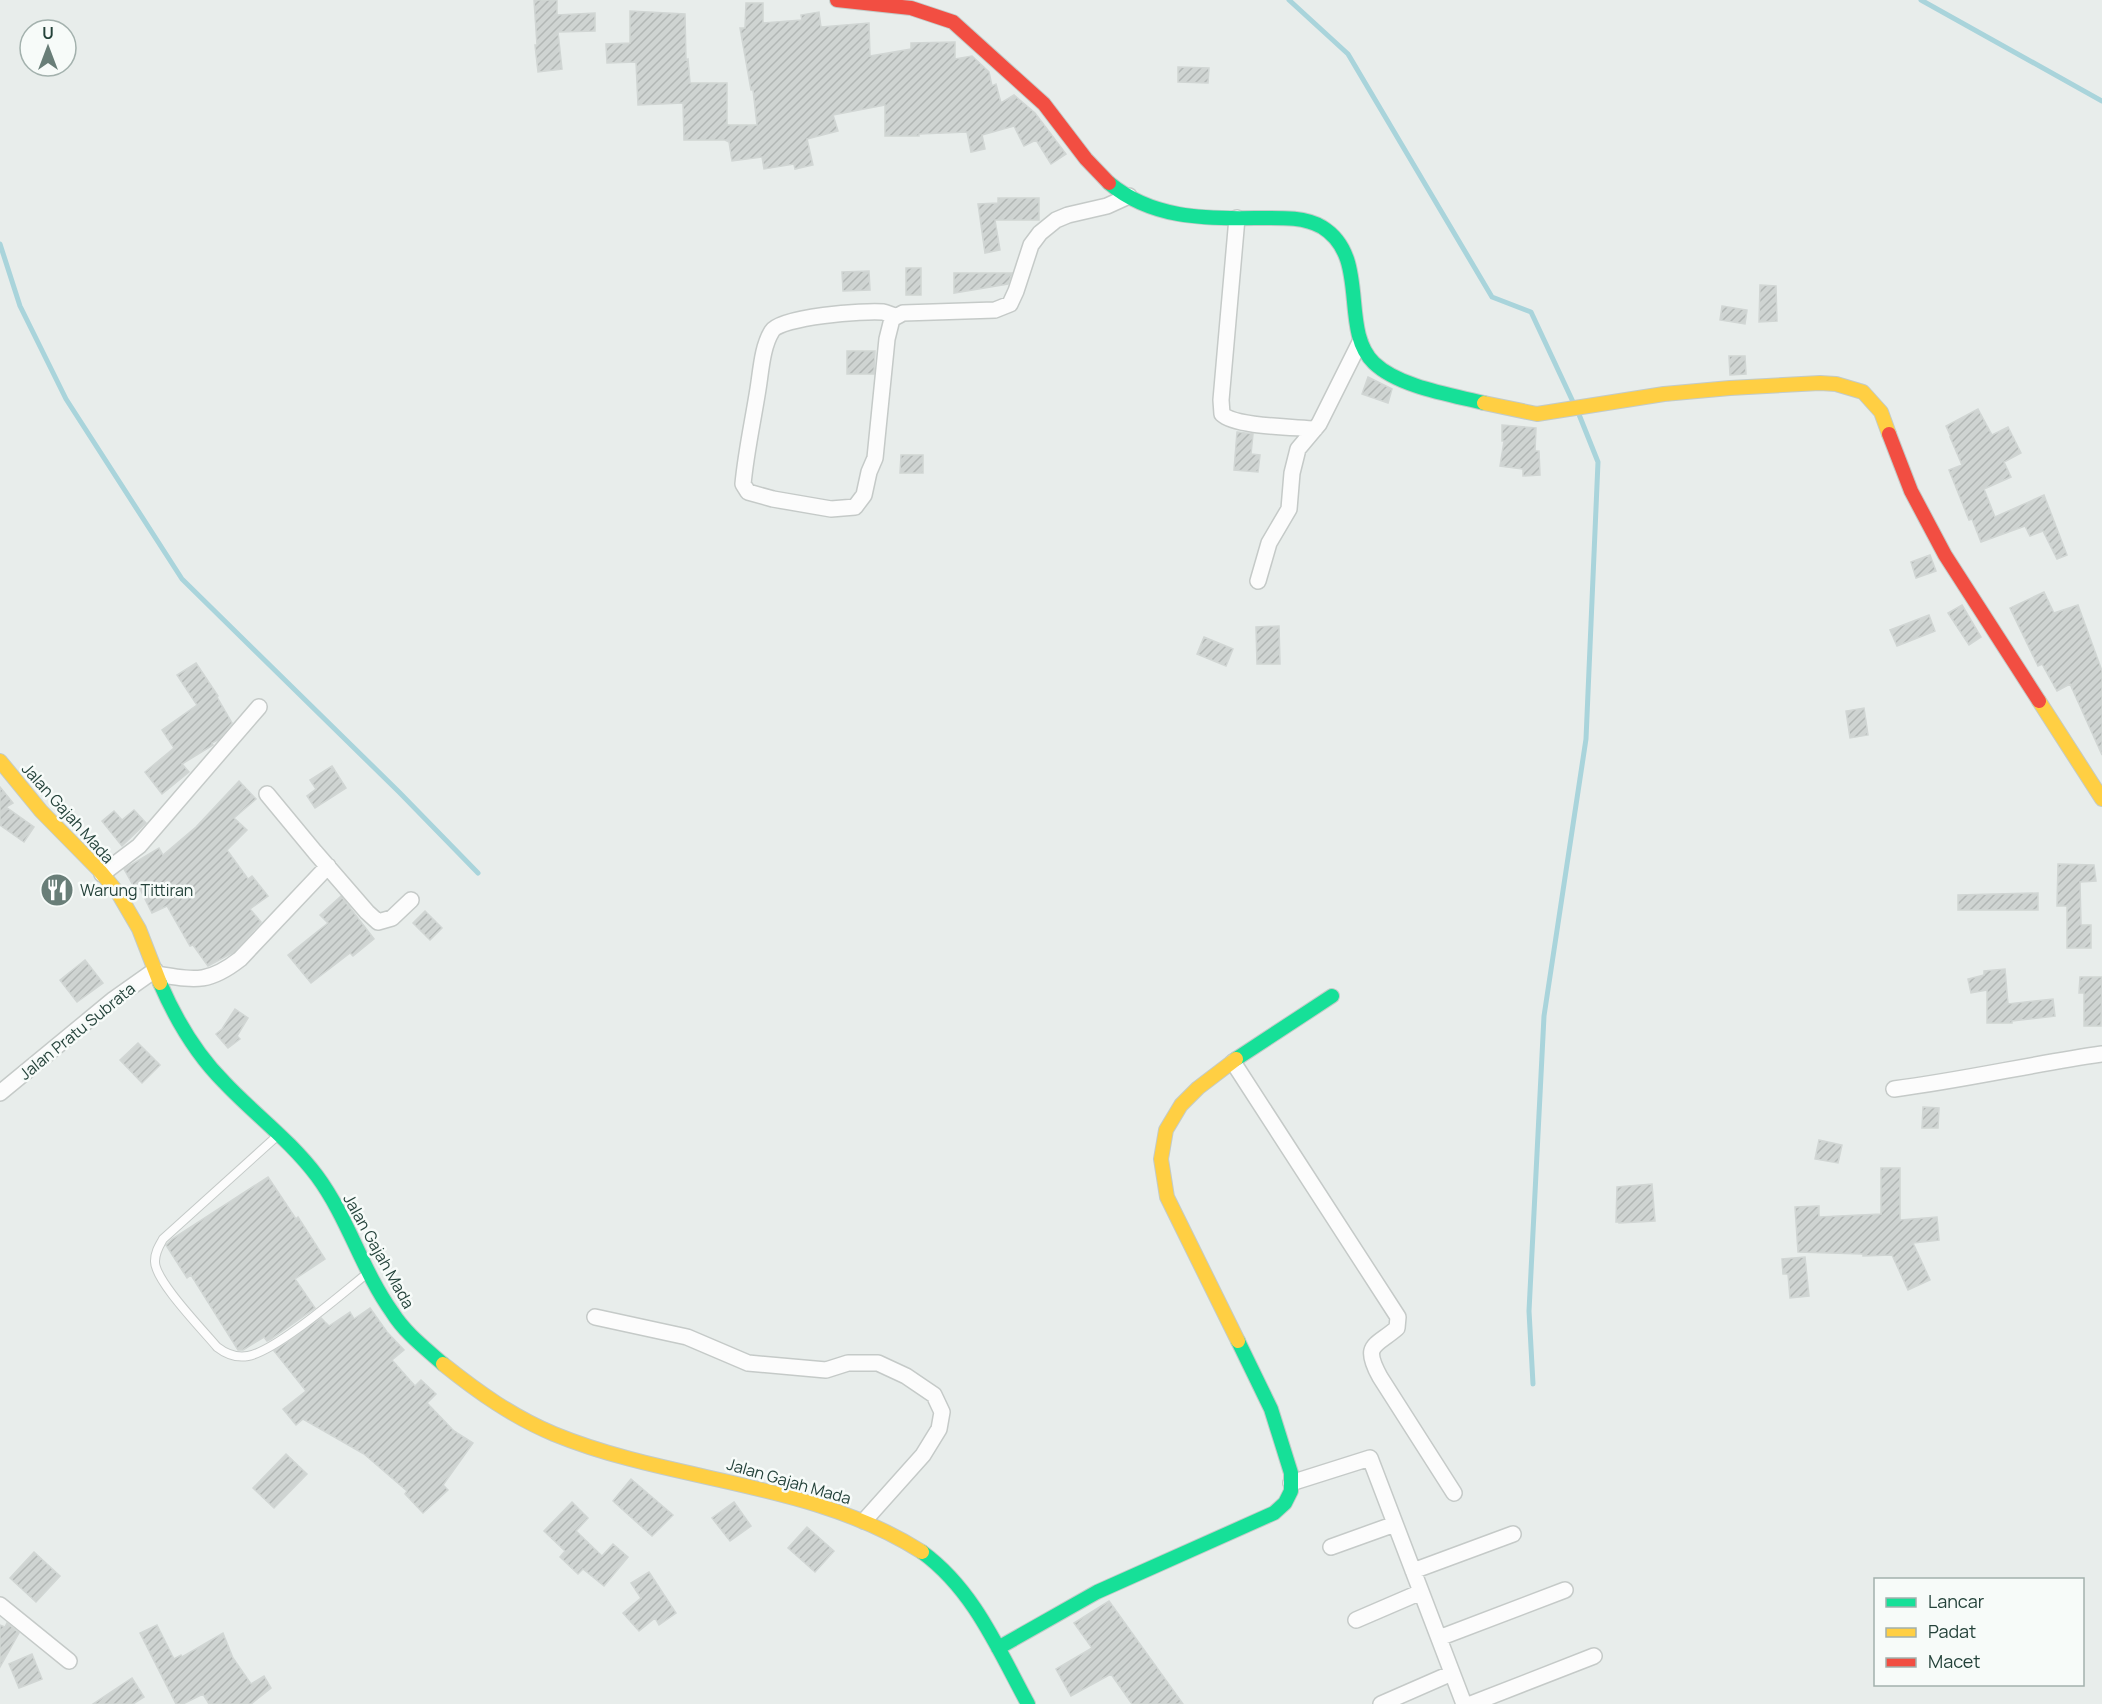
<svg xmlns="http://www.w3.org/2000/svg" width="2102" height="1704" font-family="Manrope,sans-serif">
	<defs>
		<pattern id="building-hatch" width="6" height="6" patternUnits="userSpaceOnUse" patternTransform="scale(1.5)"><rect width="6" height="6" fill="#cfd4d2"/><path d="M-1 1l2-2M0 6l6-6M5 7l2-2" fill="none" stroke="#b2b7b5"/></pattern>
	</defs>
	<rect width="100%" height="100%" fill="#e8edeb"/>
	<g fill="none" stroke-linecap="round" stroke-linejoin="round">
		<path stroke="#a9d4db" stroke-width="5" d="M1289 0 1348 54 1492 297 1531 312 1574 404
			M1921 0 2102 101
			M0 244 20 306 66 399 182 579 399 792 478 873
			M1533 1384 1529 1311 1544 1016 1586 739 1598 462 1578 412"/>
	</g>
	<path fill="url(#building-hatch)" stroke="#d1d6d4" stroke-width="1.5" d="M534 0H557V15L595 13V31L558 32 562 69 538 72 535 45H537Z
		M746 3H763V23L802 20 801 15 819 12 821 27 869 23 870 56 911 49V43L955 42V59L972 56 989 72 992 86 996 84 1001 103 1014 95 1035 113 1066 154 1051 164 1036 140 1024 146 1014 126 982 135 985 149 971 152 967 132 919 134V136H885V105L833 115 838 131 807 139 813 165 795 169 794 164 764 169 762 157 732 161 729 142 725 140H684L683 103 638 105 636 62 607 63 606 44 630 43V11L685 14 686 60 688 59 690 83H727V125H757L753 90H751L740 28H745Z
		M1178 67 1209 68 1208 83 1178 82Z
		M998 198H1039V220H995L1000 250 985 253 978 204 998 203Z
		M906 268H921V295H906Z
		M869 271 870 290 843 291 842 272Z
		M954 273H1012L1008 284 954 293Z
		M1760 285 1776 286 1777 321 1759 322Z
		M1722 306 1747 310 1745 324 1720 320Z
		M847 351H875L874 374H847Z
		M1729 356H1745L1746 374 1730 375Z
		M1368 377 1392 389 1388 403 1362 394Z
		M1978 409 1992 435 2008 427 2021 453 2004 462 2011 477 1984 489 1995 517 2044 495 2067 555 2057 559 2043 531 2030 536 2025 526 1981 542 1972 519 1969 520 1949 470 1962 465 1950 437H1951L1946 426Z
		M1502 425 1536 428 1535 451H1539L1540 475 1523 476V469L1500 466 1504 441H1502Z
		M1237 432 1253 434 1251 454 1260 455 1258 472 1234 470Z
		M901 455H923V473H900Z
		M1930 555 1936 571 1916 578 1911 562Z
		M2044 592 2054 613 2078 605 2102 671V755L2070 684 2057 691 2042 664 2038 666 2010 608Z
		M1962 605 1981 637 1969 645 1948 613Z
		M1929 615 1935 631 1897 646 1890 630Z
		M1279 626 1280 664H1257L1256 627Z
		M1204 637 1233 649 1226 666 1197 654Z
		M196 663 218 696 217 697 232 723 218 740 212 743 213 745 182 764 189 772 162 794 145 772 174 748 162 730 197 705 177 675Z
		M1864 708 1868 735 1850 738 1846 711Z
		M332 766 346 788 315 808 307 796 316 789 310 780Z
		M239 781 256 799 234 818 247 830 227 850 248 879 252 876 268 896 250 909 261 922 234 952 208 966 193 945 190 946 167 906 152 913 138 885 134 887 124 869 159 848 163 855 196 827Z
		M0 787 13 803 6 807 34 827 24 842 0 825Z
		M134 810 146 823 122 846 102 821 114 811 122 820Z
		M2058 864 2094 865 2096 881 2080 882 2081 925H2091V948H2067V906H2057Z
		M2038 893V910H1958V895Z
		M341 896 374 939 353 956 350 953 311 983 288 955 328 923 320 915Z
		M425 911 442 928 430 940 413 923Z
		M85 960 103 983 77 1002 60 980Z
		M2005 969 2008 1004 2053 999 2055 1016 2012 1021V1023H1987V990L1971 993 1968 979 1984 975V971Z
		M2080 977H2102L2101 1026H2084V993H2079Z
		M235 1009 248 1018 237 1036 240 1039 228 1048 216 1034 222 1029Z
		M138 1043 160 1065 142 1083 120 1060Z
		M1923 1107 1939 1108 1938 1128H1922Z
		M1819 1140 1842 1145 1838 1163 1815 1159Z
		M1881 1168H1900V1220L1937 1217 1939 1240 1913 1243 1930 1280 1908 1290 1892 1255 1863 1256V1254L1798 1252 1795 1207 1819 1206V1217L1881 1214Z
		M268 1177 296 1219 298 1217 325 1259 295 1279 315 1308 271 1339 267 1341 264 1337 243 1350H238L191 1275 187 1278 166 1245 172 1239Z
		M1652 1184 1655 1221 1619 1223V1222H1616L1617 1187Z
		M1805 1257 1809 1296 1790 1298 1788 1274H1783L1782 1259Z
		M370 1308 387 1332 404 1350 392 1360 415 1386 421 1380 436 1394 427 1403 454 1431 473 1443 443 1485 448 1490 423 1513 405 1494 407 1491 364 1454 303 1419 296 1425 283 1409 306 1391 274 1351 321 1318 329 1326 350 1312 354 1319Z
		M286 1454 307 1474 274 1508 253 1488Z
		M631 1479 673 1515 652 1536 613 1501Z
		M572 1502 588 1518 576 1531 602 1556 613 1544 628 1557 604 1586 583 1569 578 1574 560 1557 565 1551 544 1531Z
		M734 1502 751 1526 730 1541 712 1518Z
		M807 1527 834 1551 815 1572 788 1548Z
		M34 1552 60 1576 36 1602 10 1578Z
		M649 1572 676 1613 659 1625 655 1618 639 1631 623 1613 641 1598 631 1583Z
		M1109 1601 1183 1704H1132L1111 1674 1071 1696 1056 1669 1092 1648 1074 1623Z
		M7 1623 19 1633 0 1667V1625L5 1627Z
		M157 1625 174 1659 181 1655 182 1657 223 1633 233 1658 251 1684 264 1676 271 1688 251 1704H209L203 1694 183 1704H176L140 1633Z
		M32 1654 42 1679 19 1688 9 1664Z
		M132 1678 144 1697 133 1704H93Z"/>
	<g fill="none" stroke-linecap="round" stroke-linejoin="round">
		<g stroke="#c5cac8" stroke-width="10">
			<path id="lane" d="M276 1137 163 1239C159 1246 155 1252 155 1261 154 1280 203 1330 217 1347 226 1354 237 1358 248 1356 276 1351 339 1296 364 1276"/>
		</g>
		<g stroke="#c5cac8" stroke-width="18">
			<path id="street" d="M1237 218 1221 400 1222 414C1235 427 1294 427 1315 429
				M896 316C892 315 887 313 883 312 865 310 780 317 772 331 762 347 761 371 758 389 753 421 746 452 743 484L748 492 773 499 831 509 855 507 864 495 869 472 875 458 887 339 892 319 903 313 995 310 1010 304 1016 291 1031 245 1040 233 1056 220 1068 215 1107 206 1129 196
				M1258 581 1269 543 1289 509 1292 473 1298 449 1319 424 1360 342
				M267 794 315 852 367 912 378 922 392 918 411 900
				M102 874 139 846 259 707
				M157 974C195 980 208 984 240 959L328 866
				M1233 1062 1398 1317 1397 1328C1375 1347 1362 1344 1380 1377L1454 1493
				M1894 1089C1964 1080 2032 1064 2102 1054
				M0 1093 114 999 155 970
				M595 1317 687 1337 748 1363 826 1370 848 1363H878L906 1376 934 1395 942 1412 939 1429 923 1455 864 1521
				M1291 1483 1370 1458 1464 1704
				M1331 1547 1395 1524
				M1413 1571 1513 1534
				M0 1605 69 1661
				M1356 1620 1421 1592
				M1439 1638 1565 1590
				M1381 1704 1452 1673
				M1471 1704 1594 1656"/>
		</g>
		<g stroke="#c3cbc8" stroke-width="16">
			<path id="fast" d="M1109 183C1151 218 1203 219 1255 218 1277 218 1303 216 1322 227 1371 257 1339 329 1374 363 1399 387 1452 395 1484 403
				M160 983C176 1020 195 1053 224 1082 254 1114 290 1140 317 1176 348 1218 362 1270 392 1312 405 1333 425 1348 443 1364
				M1236 1059 1332 996
				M922 1552C974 1590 998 1649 1028 1704
				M998 1648 1097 1592 1274 1513 1285 1503 1291 1491V1473L1271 1409 1238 1341"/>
		</g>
		<g stroke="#c3cbc8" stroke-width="16">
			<path id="slow" d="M1484 403 1537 414 1664 394 1730 388 1820 383 1836 384 1863 392 1881 412 1889 434
				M2039 701 2102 799
				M0 761 41 811 99 870 118 893 139 929 160 983
				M1236 1059 1198 1088 1181 1105 1166 1130 1161 1159 1167 1197 1238 1341
				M443 1364C478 1392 513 1417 554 1434 673 1483 811 1481 922 1552"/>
		</g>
		<g stroke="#c3cbc8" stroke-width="16">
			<path id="jam" d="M837 0 911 8 953 22 1044 104 1086 159 1109 183
				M1889 434 1911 491 1945 555 2039 701"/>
		</g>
		<use href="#lane" stroke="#fcfcfc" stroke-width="8"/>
		<use href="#street" stroke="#fcfcfc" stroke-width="15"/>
		<use href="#fast" stroke="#16e098" stroke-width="14"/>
		<use href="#slow" stroke="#ffcf43" stroke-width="14"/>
		<use href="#jam" stroke="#f24e42" stroke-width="14"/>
	</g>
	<defs>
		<g id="restaurant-disc" transform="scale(1.725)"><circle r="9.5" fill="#697e78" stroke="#f7fbf9"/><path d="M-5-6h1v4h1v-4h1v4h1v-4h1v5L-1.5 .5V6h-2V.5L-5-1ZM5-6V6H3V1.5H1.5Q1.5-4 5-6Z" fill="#fff"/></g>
	</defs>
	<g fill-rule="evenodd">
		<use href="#restaurant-disc" x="57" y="890"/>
	</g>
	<g text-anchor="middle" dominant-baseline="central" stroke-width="5" stroke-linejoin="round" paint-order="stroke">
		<g font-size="16" fill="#24423a" stroke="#f7fbf9">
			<text transform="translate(68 813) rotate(48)">Jalan Gajah Mada</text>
			<text transform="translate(77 1031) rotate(-39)">Jalan Pratu Subrata</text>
			<text transform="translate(379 1251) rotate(61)">Jalan Gajah Mada</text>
			<text transform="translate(789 1481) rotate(16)">Jalan Gajah Mada</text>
		</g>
		<g font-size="16" fill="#24423a" stroke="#f7fbf9" text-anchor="start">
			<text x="80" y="890">Warung Tittiran</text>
		</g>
	</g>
	<rect x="1874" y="1578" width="210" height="108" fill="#f7fbf9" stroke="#a3b1ad" stroke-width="1.5"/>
	<rect x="1886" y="1598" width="30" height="9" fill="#16e098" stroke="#a3b1ad" stroke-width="1.5"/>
	<text x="1928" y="1608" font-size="18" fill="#24423a">Lancar</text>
	<rect x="1886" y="1628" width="30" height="9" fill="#ffcf43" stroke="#a3b1ad" stroke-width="1.5"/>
	<text x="1928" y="1638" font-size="18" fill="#24423a">Padat</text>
	<rect x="1886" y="1658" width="30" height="9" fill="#f24e42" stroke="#a3b1ad" stroke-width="1.5"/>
	<text x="1928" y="1668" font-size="18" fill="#24423a">Macet</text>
	<g transform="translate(48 48)"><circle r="28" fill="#f7fbf9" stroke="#a3b1ad" stroke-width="1.5"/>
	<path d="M0-4.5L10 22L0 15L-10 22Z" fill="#697e78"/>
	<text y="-9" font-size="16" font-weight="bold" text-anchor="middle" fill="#24423a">U</text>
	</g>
</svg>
